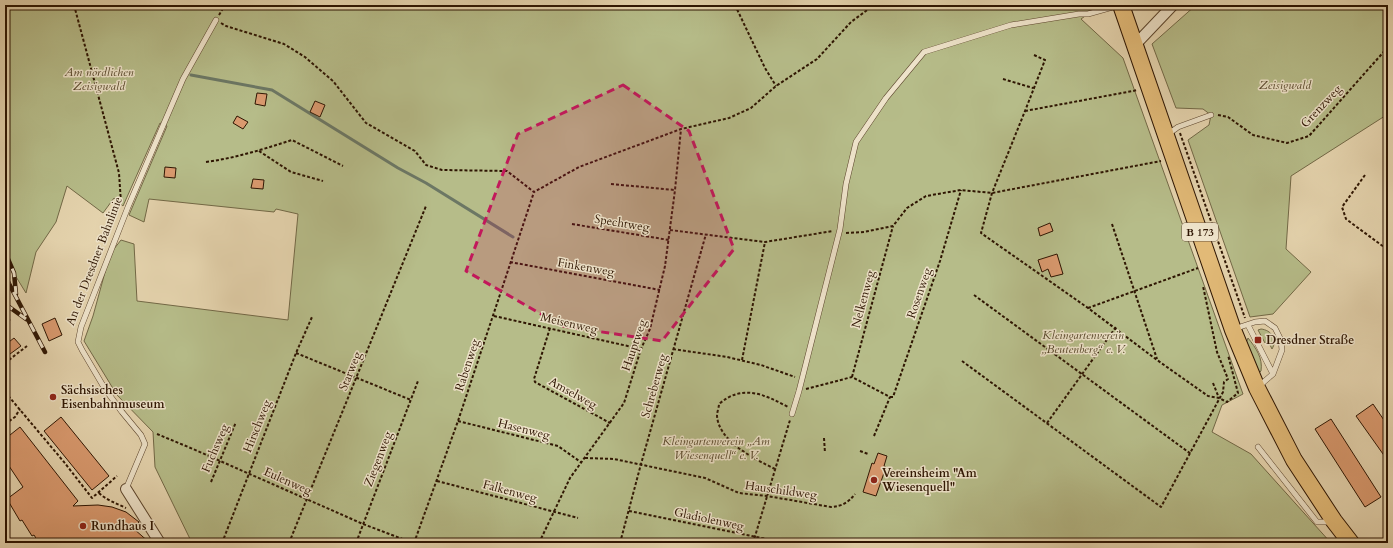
<svg xmlns="http://www.w3.org/2000/svg" width="1393" height="548" font-family="Cardo,serif">
	<rect width="100%" height="100%" fill="#e5d4ae"/>
	<filter id="stains"><feTurbulence type="fractalNoise" baseFrequency=".005" numOctaves="4"/><feColorMatrix values="0 0 0 0 .2 0 0 0 0 .09 0 0 0 0 .02 0 0 0 .5 -.17"/></filter>
	<radialGradient id="worn" r=".72"><stop offset=".6" stop-color="#630" stop-opacity="0"/><stop offset="1" stop-color="#630" stop-opacity=".3"/></radialGradient>
	<path fill="#b6bc89" stroke="#726846" d="M5 5H1101L1081 19 1123 58 1243 394 1222 405 1212 432 1251 454 1331 543H192L155 467 153 432 117 395 84 341 93 316 110 254 121 240 134 244 137 301 288 320 298 214 276 209 274 212 149 199 144 222 129 215 167 126 160 123 123 206 114 198 103 213 67 186 56 222 36 252 26 293 5 259Z
		M1196 5H1388V114L1291 176 1286 249 1311 272 1273 314 1250 317 1188 140 1209 125 1211 115 1203 109 1176 108 1152 44Z
		M1261 329C1271 330 1278 339 1272 349L1268 341 1265 343 1258 330Z
		M1248 338C1256 348 1263 358 1261 371L1259 373 1246 343Z"/>
	<g fill="none" stroke-linecap="round" stroke-linejoin="round">
		<path stroke="#6c7764" stroke-width="3" d="M191 75 272 90 398 168 426 183 513 237"/>
	</g>
	<path fill="#da9a6f" stroke="#2e1502" d="M257 93 267 94 265 106 255 104Z
		M315 101 325 105 320 117 310 112Z
		M237 116 248 122 243 129 233 123Z
		M165 167 176 168 175 178 164 177Z
		M253 179 264 180 263 189 251 188Z
		M1050 223 1053 231 1040 236 1038 228Z
		M1057 254 1063 274 1051 277 1048 269 1042 272 1038 260Z
		M55 318 62 335 49 341 42 324Z
		M14 338 21 346 10 354 5 347V345Z
		M1373 404 1388 426V461L1356 416Z
		M61 417 109 476 92 490 44 431Z
		M1331 419 1381 497 1365 507 1315 429Z
		M20 427 78 501 73 506 98 505 112 507 126 512 139 522 134 529 150 543H47L44 540 39 543 34 535 32 536 22 520 20 521 7 499 23 487 5 460V439Z
		M878 453 887 456 884 466 886 467 876 496 863 492 872 463 874 464Z"/>
	<g fill="none" stroke-linecap="round" stroke-linejoin="round">
		<g stroke="#5c452d" stroke-width="6">
			<path id="service" d="M1167 135 1178 127 1211 115
				M1248 325 1273 374
				M1234 329 1255 322 1265 321 1275 328 1281 340 1282 350 1273 374 1259 386
				M792 414 799 391 840 229 846 184 856 142 886 98 924 52 1011 25 1079 14H1088L1120 5
				M1258 447 1317 522H1331
				M126 489 145 444 141 435 122 412 105 389 82 350 78 342 81 327 128 207 183 79 216 20
				M1388 512 1387 515 1388 520"/>
		</g>
		<g stroke="#5c452d" stroke-width="12">
			<path id="minor" d="M1135 45 1173 5
				M126 489 160 543"/>
		</g>
		<g stroke="#2e1502" stroke-width="18">
			<path id="primary" d="M1121 5 1233 330 1257 388 1294 460 1334 521 1351 543"/>
		</g>
		<path stroke="#2e1502" stroke-width="2" stroke-dasharray="3 2" stroke-linecap="butt" d="M74 5 119 173 121 203
			M217 5 222 10
			M735 5 765 68 776 86
			M1060 5 1067 8
			M219 15 225 5
			M221 23 226 26 284 44 305 57 333 81 366 123 415 151 426 165 442 170 507 171 534 192 579 167 681 129 729 118 751 108 776 86 817 59 851 22 874 5
			M1034 55 1045 60 1025 111 992 193 981 233 1088 308 1157 360 1208 396 1219 398 1227 402 1238 393 1228 355
			M1003 79 1033 88
			M1025 111 1138 90
			M1218 115 1228 117 1253 135 1287 143 1309 136 1388 47
			M1180 133 1245 318
			M259 151 291 172 323 181
			M206 162C236 158 264 149 292 140L343 166
			M1365 175 1342 207 1346 219 1388 250
			M611 184 675 190
			M572 224 669 240
			M1112 224 1157 359
			M670 230 765 242 833 231
			M846 233 864 232 893 226 907 208 926 196 961 190 992 193 1161 161
			M510 262 660 290
			M974 295 1191 454
			M1088 308 1198 268
			M494 316 641 349
			M550 328 534 379 535 382 610 423
			M673 349 727 357 761 365 795 377
			M296 353 411 400
			M742 360 765 242
			M962 361 1161 507 1223 392 1224 382 1228 379 1217 352 1203 286
			M5 363 27 346
			M852 377 893 226
			M1213 383 1219 398
			M806 389 852 377 890 397
			M5 392 64 462 92 498 117 476
			M890 397H893L940 261 961 190
			M458 421 558 446 582 463
			M1047 423 1116 327
			M5 424 15 417 20 409
			M157 434 193 449 363 524 413 543
			M874 436 890 397
			M824 438 825 453
			M860 451 868 454
			M585 458 614 459 705 478 739 493 767 496 831 507C842 506 848 503 855 494
			M775 469C755 459 719 442 717 416 717 412 719 407 719 404 742 384 764 394 788 407
			M437 481 578 518
			M211 482 236 422
			M99 493C106 500 116 503 126 508
			M629 511 786 543
			M222 543 296 353 312 317
			M289 543 426 206
			M356 543 418 381
			M414 543 458 421 534 192
			M539 543 570 478 624 403 641 349 650 329 665 266 675 190 681 129
			M620 543 641 464 706 234
			M753 543 790 420"/>
		<use href="#service" stroke="#eee3ca" stroke-width="5"/>
		<use href="#minor" stroke="#eee3ca" stroke-width="10"/>
		<use href="#primary" stroke="#e2ba77" stroke-width="16"/>
		<g stroke="#2e1502" stroke-width="4.5">
			<path id="rail" d="M5 252 14 273 16 294
				M5 276 45 352
				M5 304 26 319
				M5 311 8 320 5 326"/>
		</g>
		<use href="#rail" stroke="#eee3ca" stroke-width="3" stroke-dasharray="9" stroke-linecap="butt"/>
	</g>
	<path fill="#c2185b" fill-opacity="0.2" stroke="#c2185b" stroke-width="3" stroke-dasharray="8 5" stroke-linejoin="round" d="M623 85 689 131 734 249 662 341 562 326 466 271 518 134Z"/>
	<g fill="#8f2418" stroke="#eee3ca" stroke-width="1.5">
		<rect x="1254" y="336" width="8" height="8" rx="2"/>
		<circle cx="53" cy="397" r="4"/>
		<circle cx="874" cy="480" r="4"/>
		<circle cx="83" cy="526" r="4"/>
	</g>
	<g text-anchor="middle" dominant-baseline="central" stroke-width="3" stroke-linejoin="round" paint-order="stroke">
		<rect fill="#eee3ca" stroke="#68533e" stroke-width="1" x="1182" y="223" width="36" height="18" rx="3"/>
		<g font-size="11" font-weight="bold" fill="#2e1502">
			<text x="1200" y="232">B 173</text>
		</g>
		<g font-size="12" font-style="italic" fill="#57472a" stroke="#eee3ca">
			<text x="99" y="72">Am nördlichen<tspan x="99" dy="14">Zeisigwald</tspan></text>
			<text x="1285" y="85">Zeisigwald</text>
			<text x="1083" y="335">Kleingartenverein<tspan x="1083" dy="14">„Beutenberg“ e. V.</tspan></text>
			<text x="716" y="441">Kleingartenverein „Am<tspan x="716" dy="14">Wiesenquell“ e. V.</tspan></text>
		</g>
		<g font-size="12" fill="#2e1502" stroke="#eee3ca">
			<text transform="translate(1321 106) rotate(-47)">Grenzweg</text>
			<text transform="translate(622 223) rotate(9)">Spechtweg</text>
			<text transform="translate(94 261) rotate(-69)">An der Dresdner Bahnlinie</text>
			<text transform="translate(586 267) rotate(10)">Finkenweg</text>
			<text transform="translate(919 293) rotate(-71)">Rosenweg</text>
			<text transform="translate(863 299) rotate(-75)">Nelkenweg</text>
			<text transform="translate(569 323) rotate(13)">Meisenweg</text>
			<text transform="translate(634 345) rotate(-71)">Hauptweg</text>
			<text transform="translate(467 365) rotate(-72)">Rabenweg</text>
			<text transform="translate(350 371) rotate(-68)">Starweg</text>
			<text transform="translate(654 386) rotate(-74)">Schreberweg</text>
			<text transform="translate(573 393) rotate(29)">Amselweg</text>
			<text transform="translate(257 426) rotate(-68)">Hirschweg</text>
			<text transform="translate(524 429) rotate(14)">Hasenweg</text>
			<text transform="translate(215 448) rotate(-67)">Fuchsweg</text>
			<text transform="translate(378 459) rotate(-69)">Ziegenweg</text>
			<text transform="translate(288 481) rotate(24)">Eulenweg</text>
			<text transform="translate(781 490) rotate(8)">Hauschildweg</text>
			<text transform="translate(510 491) rotate(15)">Falkenweg</text>
			<text transform="translate(709 519) rotate(12)">Gladiolenweg</text>
		</g>
		<g font-size="12" font-weight="bold" fill="#2e1502" stroke="#eee3ca" text-anchor="start">
			<text x="1266" y="340">Dresdner Straße</text>
			<text x="61" y="390">Sächsisches<tspan x="61" dy="14">Eisenbahnmuseum</tspan></text>
			<text x="882" y="473">Vereinsheim "Am<tspan x="882" dy="14">Wiesenquell"</tspan></text>
			<text x="91" y="526">Rundhaus I</text>
		</g>
	</g>
	<rect width="1393" height="548" fill="none" stroke="#e5d4ae" stroke-width="20"/>
	<rect x="6" y="6" width="1381" height="536" fill="none" stroke="#2e1502" stroke-width="2"/>
	<rect x="10" y="10" width="1373" height="528" fill="none" stroke="#2e1502"/>
	<rect width="100%" height="100%" filter="url(#stains)"/>
	<rect width="100%" height="100%" fill="url(#worn)"/>
</svg>
